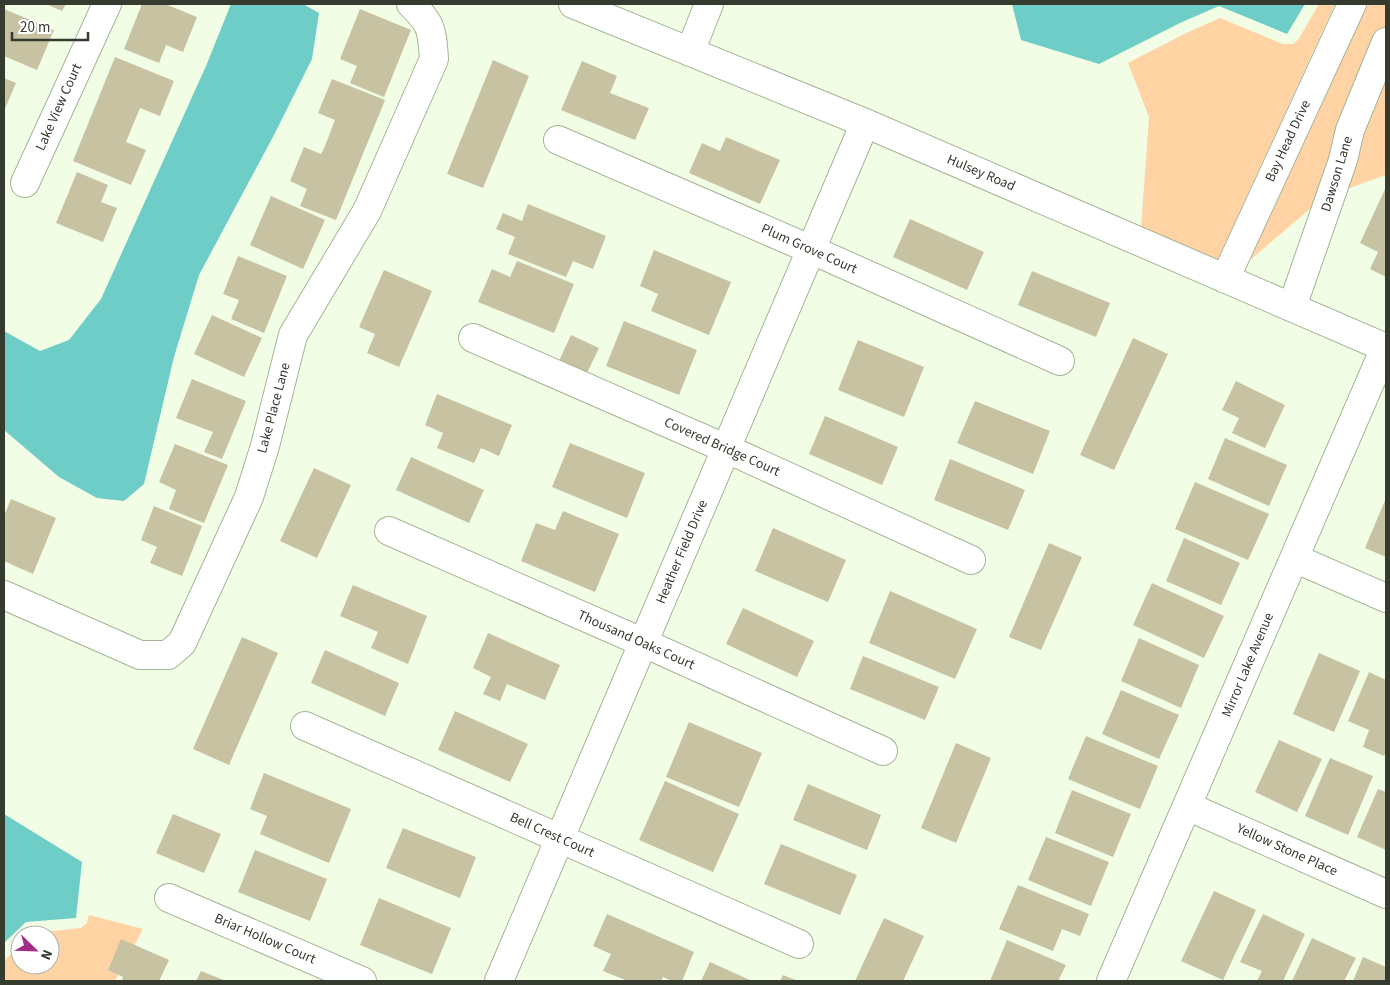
<svg xmlns="http://www.w3.org/2000/svg" width="1390" height="985" font-family="'Source Sans 3',sans-serif">
	<rect width="100%" height="100%" fill="#f1fee5"/>
	<path fill="#ffd3a3" d="M1319 4H1335L1217 261 1141 228 1149 117 1128 63 1186 33 1220 18 1283 44H1293L1298 40Z
		M1368 4H1386V175L1324 197 1250 260Z
		M89 915 143 929 115 981H4V961L20 945V965H50V935H30L32 933 81 928 87 923Z"/>
	<path fill="#6ecdc6" d="M231 4H303L319 13 312 59 274 135 199 275 174 357 144 484 124 501 97 498 59 477 4 430V331L40 351 69 340 101 299 206 66Z
		M1012 4H1305L1287 34 1219 6 1180 23 1099 64 1021 40Z
		M4 814 82 862 76 918 26 922 4 943Z"/>
	<path fill="#c7c2a2" d="M46 4H66L62 11Z
		M142 4H165L197 17 183 52 166 45 159 63 124 49Z
		M4 9 54 30 37 70 4 56Z
		M360 9 411 30 384 97 350 83 357 66 340 59Z
		M115 57 174 81 160 116 140 108 126 142 146 150 131 185 73 161Z
		M493 60 529 76 483 188 447 174Z
		M582 61 617 76 610 93 649 108 635 140 561 110Z
		M4 78 16 83 4 111Z
		M332 79 385 100 336 220 300 206 307 189 290 181 304 147 321 154 325 146 335 120 318 113Z
		M726 137 780 160 760 204 689 173 702 143 720 151Z
		M77 172 108 185 101 202 117 208 103 242 56 223Z
		M1386 187V277L1370 269 1378 252 1360 243Z
		M271 196 325 220 303 269 250 245Z
		M528 204 606 236 593 269 573 261 566 277 508 254 515 237 496 229 503 213 522 221Z
		M910 219 984 252 967 290 893 257Z
		M654 250 731 282 709 335 651 311 658 294 640 286Z
		M238 256 287 276 264 333 231 319 239 300 223 294Z
		M517 261 574 284 554 333 478 302 492 269 510 277Z
		M384 270 432 291 399 367 367 353 375 334 359 327Z
		M1032 271 1110 303 1096 337 1018 305Z
		M212 315 262 338 244 377 194 354Z
		M624 321 697 350 679 395 606 366Z
		M571 335 599 348 586 375 558 363Z
		M1133 338 1168 354 1114 470 1080 455Z
		M858 340 924 367 904 417 838 390Z
		M192 379 246 401 222 459 204 452 213 432 176 418Z
		M1236 381 1285 405 1265 448 1232 433 1239 418 1222 410Z
		M437 394 512 425 499 456 481 448 474 463 437 448 443 433 425 425Z
		M975 401 1050 431 1033 474 957 443Z
		M825 416 898 447 882 485 809 454Z
		M1225 438 1287 465 1269 506 1208 479Z
		M570 443 645 473 627 518 552 487Z
		M175 444 228 465 204 523 169 509 176 490 159 482Z
		M411 457 484 490 469 523 396 490Z
		M950 459 1025 490 1008 530 934 500Z
		M314 468 351 485 317 558 280 541Z
		M1195 482 1269 514 1248 560 1175 529Z
		M1386 498V557L1365 548Z
		M11 499 56 518 33 574 4 561V516Z
		M154 506 202 526 182 576 150 563 157 547 141 540Z
		M563 511 619 534 595 592 521 561 536 523 555 530Z
		M773 528 846 560 828 602 755 571Z
		M1184 538 1240 563 1221 605 1166 581Z
		M1049 543 1082 557 1041 650 1009 637Z
		M1152 583 1224 616 1204 658 1133 625Z
		M353 585 427 616 408 664 371 648 378 632 340 616Z
		M890 591 977 629 955 679 869 643Z
		M743 608 814 641 797 677 726 644Z
		M488 633 560 665 545 700 507 684 500 701 483 694 491 677 473 668Z
		M242 637 278 653 229 765 193 749Z
		M1139 638 1199 665 1181 708 1121 681Z
		M325 650 399 683 385 716 311 683Z
		M1319 653 1360 671 1334 732 1293 714Z
		M863 656 939 687 925 720 850 689Z
		M1369 672 1386 680V751L1384 756 1363 747 1369 730 1348 721Z
		M1121 690 1179 715 1159 759 1102 734Z
		M455 711 528 744 510 782 438 750Z
		M689 722 762 753 739 807 666 777Z
		M1086 736 1158 766 1140 809 1068 779Z
		M1279 740 1322 759 1297 812 1255 792Z
		M956 743 991 758 956 843 921 828Z
		M1330 758 1373 776 1348 835 1305 816Z
		M264 773 351 809 329 863 260 834 267 816 250 809Z
		M665 781 739 814 713 872 639 840Z
		M808 784 881 815 867 850 793 820Z
		M1378 789 1386 792V850L1357 837Z
		M1072 790 1131 814 1113 857 1055 833Z
		M173 814 221 834 204 873 156 853Z
		M403 828 476 857 460 898 386 868Z
		M1046 837 1109 862 1091 906 1028 880Z
		M781 844 857 875 840 915 764 884Z
		M255 850 327 879 310 921 238 892Z
		M1018 885 1089 914 1080 936 1062 929 1053 951 999 929Z
		M1214 891 1256 910 1223 980 1181 961Z
		M379 898 451 928 432 974 360 945Z
		M607 914 694 952 682 981H672L663 977 661 981H628L603 971 611 954 593 946Z
		M1263 914 1305 934 1283 981H1257L1262 971 1240 962Z
		M884 918 924 936 903 981H855Z
		M1312 938 1356 958 1344 981H1292Z
		M121 939 169 960 159 981H122L123 977 108 970Z
		M1007 940 1066 965 1058 981H990Z
		M1363 957 1386 967V981H1353Z
		M710 962 752 981H701Z
		M201 971 226 981H196Z
		M783 975 798 981H780Z"/>
	<g fill="none" stroke-linecap="round" stroke-linejoin="round">
		<g stroke="#a5b497" stroke-width="30">
			<path id="minor" d="M573 4 865 123 1386 348
				M690 52 709 4
				M558 140 812 250 1060 361
				M25 183 107 4
				M1225 279 1352 4
				M1292 307 1343 160 1350 130 1386 42
				M473 338 727 449 971 560
				M389 531 644 643 883 751
				M1294 558 1386 598
				M4 595 140 655H168L182 643 249 497 265 446 293 335 367 211 434 59C432 30 432 24 411 4
				M305 726 799 944
				M1187 806 1386 894
				M169 898 362 981
				M499 981 865 123
				M1111 981 1385 348"/>
		</g>
		<use href="#minor" stroke="#fff" stroke-width="28"/>
	</g>
	<g text-anchor="middle" dominant-baseline="central" stroke-width="4" stroke-linejoin="round" paint-order="stroke">
		<g font-size="14" fill="#353b2f" stroke="#fff">
			<text transform="translate(59 107) rotate(-66)">Lake View Court</text>
			<text transform="translate(1288 141) rotate(-65)">Bay Head Drive</text>
			<text transform="translate(981 173) rotate(23)">Hulsey Road</text>
			<text transform="translate(1337 174) rotate(-73)">Dawson Lane</text>
			<text transform="translate(809 249) rotate(24)">Plum Grove Court</text>
			<text transform="translate(274 408) rotate(-75)">Lake Place Lane</text>
			<text transform="translate(722 447) rotate(24)">Covered Bridge Court</text>
			<text transform="translate(682 552) rotate(-67)">Heather Field Drive</text>
			<text transform="translate(636 640) rotate(24)">Thousand Oaks Court</text>
			<text transform="translate(1248 665) rotate(-67)">Mirror Lake Avenue</text>
			<text transform="translate(552 835) rotate(24)">Bell Crest Court</text>
			<text transform="translate(1287 850) rotate(24)">Yellow Stone Place</text>
			<text transform="translate(265 939) rotate(23)">Briar Hollow Court</text>
		</g>
	</g>
	<rect width="1390" height="985" fill="none" stroke="#353b2f" stroke-width="10"/>
	<g transform="translate(35 950) rotate(113)"><circle r="24" fill="#ffffff" stroke="#aeb1ac"/>
	<path d="M0-4L9 19L0 12L-9 19Z" fill="#a32c84"/>
	<text y="-8" font-size="14" font-weight="bold" text-anchor="middle" fill="#353b2f">N</text>
	</g>
	<path d="M12 32v8h76v-8" fill="none" stroke="#353b2f" stroke-width="2.5"/>
	<text x="20" y="32" font-size="15" fill="#353b2f" stroke="#ffffff" stroke-width="4" paint-order="stroke">20 m</text>
</svg>
